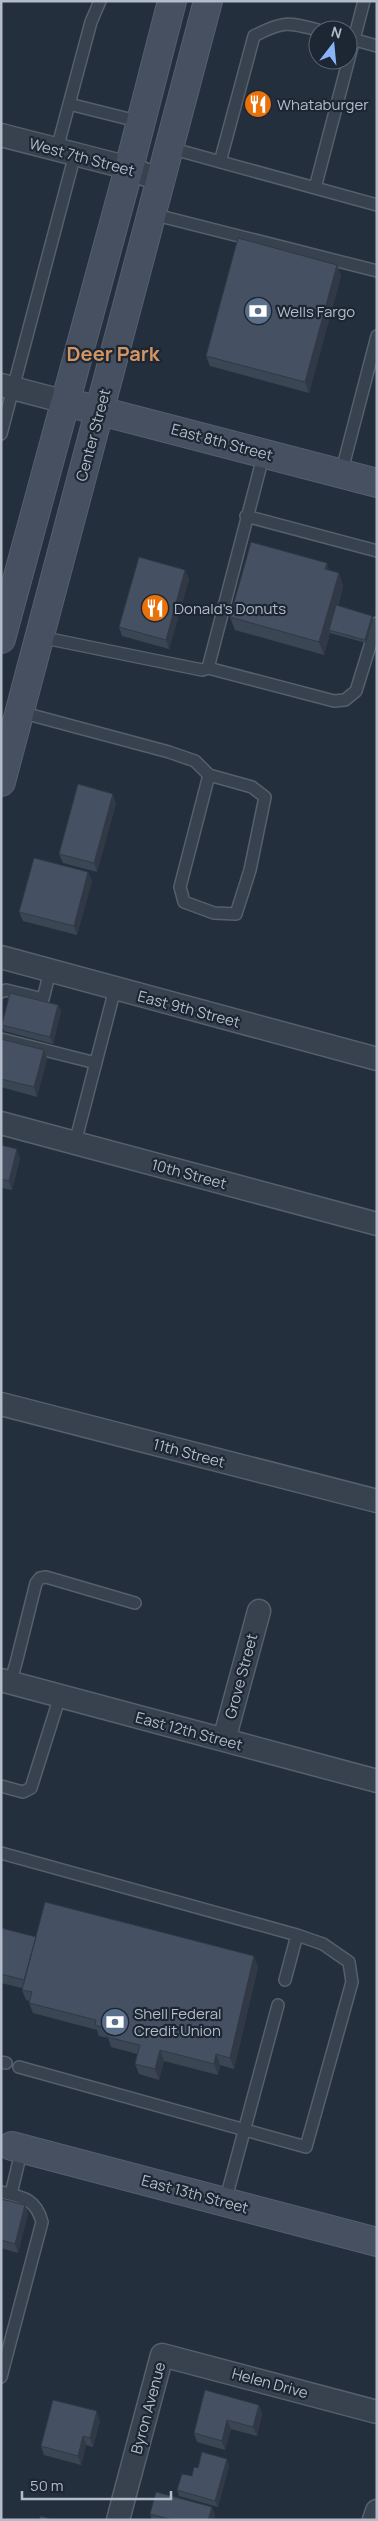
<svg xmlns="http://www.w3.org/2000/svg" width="378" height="2521" font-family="Manrope,sans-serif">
	<rect width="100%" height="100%" fill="#242f3e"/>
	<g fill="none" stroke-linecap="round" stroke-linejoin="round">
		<g stroke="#565f6c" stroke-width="14">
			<path id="lane" d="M348 38 377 46
				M69 104 141 122
				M170 148 377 205
				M57 149 91 22 100 1
				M220 162 254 36C283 21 287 22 318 30
				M315 188 364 1
				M152 214 377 271
				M1 434 75 154
				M341 474 377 336
				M246 516 377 551
				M40 637 202 670 208 668 264 453
				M208 668 334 701 345 700 356 691 377 623
				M20 712 169 752 195 761 209 775 180 887 184 902 214 913 236 914 250 870 265 797 252 787 209 775
				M1 992 6 990 43 999 50 971
				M1 1039 96 1063
				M75 1143 115 989
				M4 1683 13 1673 16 1663 36 1583 40 1578 46 1577 135 1603
				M1 1786 23 1792 31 1788 60 1696
				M1 1853 297 1935 285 1980
				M1 2062 6 2063
				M19 2067 306 2147 352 1982 349 1962 323 1944 297 1935
				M1 2192C23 2197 36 2199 42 2222L1 2377
				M11 2194 22 2148
				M225 2202 278 2005"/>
		</g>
		<g stroke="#565f6c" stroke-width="25">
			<path id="street" d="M1 135 129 168 162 181
				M1 385 66 402
				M1 957 377 1059
				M1 1123 377 1224
				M1 1404 377 1501
				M1 1680 377 1781
				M224 1740 259 1611
				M118 2520 162 2355 377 2412
				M374 2520 377 2511"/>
		</g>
		<g stroke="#565f6c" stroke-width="30">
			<path id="secondary" d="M81 406 377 483
				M1 639 129 168 172 1
				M1 782 208 1
				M12 2146 377 2242"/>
		</g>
		<use href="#lane" stroke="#38414e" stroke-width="11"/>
		<use href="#street" stroke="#38414e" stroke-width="22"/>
		<use href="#secondary" stroke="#465061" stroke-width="28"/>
	</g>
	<path fill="#3b4654" d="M337 265 341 276 309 393 210 366 206 356Z
		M185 570 189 579 169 649 122 636 119 627Z
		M329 570 339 573 343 586 338 606 372 616 373 619 366 643 330 633 324 655 235 630 230 617Z
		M116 803 97 872 63 863 59 854Z
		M92 881 77 935 23 921 19 912Z
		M58 1005 61 1011 53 1044 4 1031 2 1025Z
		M1 1039 44 1050 47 1059 37 1097 1 1087Z
		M1 1145 20 1158 12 1190 1 1188Z
		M1 1928 36 1937 258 1967 234 2069 220 2065 218 2075 164 2061 159 2080 139 2074 135 2064 137 2054 111 2047 108 2038 99 2036 97 2030 33 2013 29 2003 30 2001 26 2000 22 1990V1988L1 1983Z
		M1 2199 25 2205 28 2214 18 2253 1 2248Z
		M259 2405 262 2414 257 2436 231 2429 225 2450 197 2442 194 2433Z
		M100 2421 93 2447 86 2445 81 2465 44 2455 41 2446Z
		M227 2459 229 2466 218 2507 179 2496 177 2490 192 2476 198 2468Z
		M212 2507 215 2516 214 2520H152L150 2514Z"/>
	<path fill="#303945" d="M337 265 341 276 309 393 305 382Z
		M327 563 331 576 325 569Z
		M185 570 189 579 169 649 166 640Z
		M339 573 343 586 331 630H329L330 633 324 655 319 642Z
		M372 616 373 619 366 643 365 640Z
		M113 794 116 803 97 872 94 863Z
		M88 872 92 881 77 935 74 926Z
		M58 1005 61 1011 53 1044 50 1037Z
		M44 1050 47 1059 37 1097 34 1087Z
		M17 1149 20 1158 12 1190 9 1181Z
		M254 1956 258 1967 234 2069 230 2058Z
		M160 2050 164 2061 159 2080 155 2069Z
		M216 2054 220 2065 218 2075 214 2064Z
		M25 2205 28 2214 18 2253 15 2244Z
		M259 2405 262 2414 257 2436 253 2427Z
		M97 2411 100 2421 93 2447 90 2438Z
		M227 2420 231 2429 225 2450 222 2441Z
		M83 2436 86 2445 81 2465 78 2456Z
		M227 2459 229 2466 218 2507 215 2501Z
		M212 2507 215 2516 214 2520H208Z"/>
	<path fill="#455162" stroke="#303945" d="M238 238 337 265 305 382 206 356Z
		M251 542 327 563 325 569 339 573 319 642 230 617Z
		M139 557 185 570 166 640 119 627Z
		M336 605 372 616 365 640 329 630Z
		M78 784 113 794 94 863 59 854Z
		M34 858 88 872 74 926 19 912Z
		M10 993 58 1005 50 1037 2 1025Z
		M1 1039 44 1050 34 1087 1 1079Z
		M1 1145 17 1149 9 1181 1 1179Z
		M45 1902 254 1956 230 2058 216 2054 214 2064 160 2050 155 2069 135 2064 140 2045 107 2037 109 2029 95 2025 96 2020 29 2003 32 1992 22 1990Z
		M1 1928 36 1937 24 1980 1 1974Z
		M1 2199 25 2205 15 2244 1 2240Z
		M205 2390 259 2405 253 2427 227 2420 222 2441 194 2433Z
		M53 2400 97 2411 90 2438 83 2436 78 2456 41 2446Z
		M202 2452 227 2459 215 2501 177 2490 182 2474 192 2476 194 2467 198 2468Z
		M156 2492 212 2507 208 2520H173L150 2514Z
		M40 2516 54 2520H40Z"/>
	<defs>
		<g id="restaurant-disc" transform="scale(1.4375)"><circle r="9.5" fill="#e8710a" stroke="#1d2633"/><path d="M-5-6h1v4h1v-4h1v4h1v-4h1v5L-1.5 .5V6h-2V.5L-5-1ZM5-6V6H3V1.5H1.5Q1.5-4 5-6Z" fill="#fff"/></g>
		<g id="bank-disc" transform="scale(1.4375)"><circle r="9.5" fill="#5c6f8a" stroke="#1d2633"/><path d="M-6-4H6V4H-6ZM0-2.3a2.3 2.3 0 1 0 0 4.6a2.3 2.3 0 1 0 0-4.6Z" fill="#fff"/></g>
	</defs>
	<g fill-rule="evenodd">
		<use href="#restaurant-disc" x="258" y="104"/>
		<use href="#bank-disc" x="258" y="311"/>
		<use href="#restaurant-disc" x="155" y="608"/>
		<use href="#bank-disc" x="115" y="2022"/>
	</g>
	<g text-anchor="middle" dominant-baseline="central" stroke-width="4.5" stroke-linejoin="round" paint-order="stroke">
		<g font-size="15" fill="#b4bcc9" stroke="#1d2633" text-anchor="start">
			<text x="277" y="104">Whataburger</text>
			<text x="277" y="311">Wells Fargo</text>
			<text x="174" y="608">Donald's Donuts</text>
			<text x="134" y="2013">Shell Federal<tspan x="134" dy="17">Credit Union</tspan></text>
		</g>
		<g font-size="15" fill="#b4bcc9" stroke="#1d2633">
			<text transform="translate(82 157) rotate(15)">West 7th Street</text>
			<text transform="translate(93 435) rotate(-75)">Center Street</text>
			<text transform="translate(222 442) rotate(15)">East 8th Street</text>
			<text transform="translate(189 1009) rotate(15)">East 9th Street</text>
			<text transform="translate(189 1174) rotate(15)">10th Street</text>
			<text transform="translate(189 1453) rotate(15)">11th Street</text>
			<text transform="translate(241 1676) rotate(-75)">Grove Street</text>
			<text transform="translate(189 1731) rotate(15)">East 12th Street</text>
			<text transform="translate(195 2194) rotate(15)">East 13th Street</text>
			<text transform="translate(270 2383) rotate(15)">Helen Drive</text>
			<text transform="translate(148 2408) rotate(-75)">Byron Avenue</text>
		</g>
		<g font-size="20" font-weight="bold" fill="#d59563" stroke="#1d2633">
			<text x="113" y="353">Deer Park</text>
		</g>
	</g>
	<rect width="378" height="2521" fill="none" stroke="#b4bcc9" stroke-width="5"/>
	<g transform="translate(333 45) rotate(16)"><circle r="24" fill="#1d2633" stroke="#59626f"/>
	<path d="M0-4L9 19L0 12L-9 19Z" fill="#8ab4f8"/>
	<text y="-8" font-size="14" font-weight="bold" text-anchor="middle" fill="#b4bcc9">N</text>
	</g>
	<path d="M22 2491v8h149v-8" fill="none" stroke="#b4bcc9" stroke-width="2.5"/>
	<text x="30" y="2491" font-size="15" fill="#b4bcc9" stroke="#1d2633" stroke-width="4" paint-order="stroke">50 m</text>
</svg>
